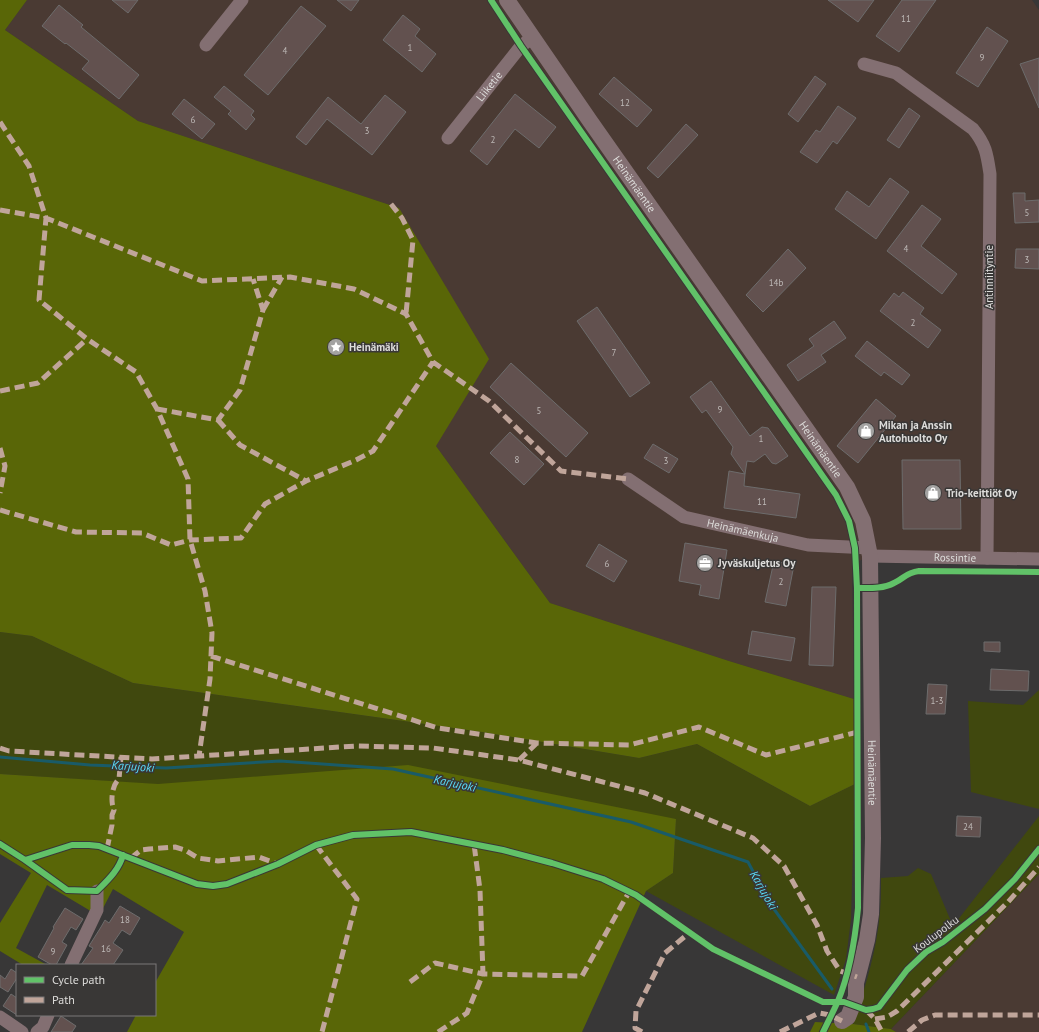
<svg xmlns="http://www.w3.org/2000/svg" width="1039" height="1032" font-family="'PT Sans',sans-serif">
	<rect width="100%" height="100%" fill="#383737"/>
	<path fill="#4a3a33" d="M27 0H1032L1039 10V555L874 553 852 565 854 699 729 661 550 603 436 446 399 208 138 121 5 30Z
		M1039 874V1032H896L891 1029Z"/>
	<path fill="#40480e" d="M0 632 32 636 133 683 482 732 639 758 697 744 810 806 855 784 851 919 846 959 834 995 646 891 673 873 676 819 0 774Z
		M1039 690V809L971 792 968 701 1023 705Z
		M1039 816V874L891 1029 853 1024C865 988 877 950 880 912 881 901 881 889 881 878L908 876 918 868 931 874 953 926Z"/>
	<path fill="#596607" d="M0 0H27L5 30 138 121 399 208 489 359 436 446 550 603 729 661 854 699 855 784 810 806 697 744 639 758 482 732 133 683 32 636 0 632Z
		M408 765 676 819 673 873 646 891 582 1032H127L136 1015H155V983L184 932 113 889 99 916 47 885 16 948 47 965H23L0 951V923L31 873 0 854V774L158 784Z
		M815 1022 853 1024 891 1029 896 1032H810Z"/>
	<g fill="none" stroke-linecap="round" stroke-linejoin="round">
		<path stroke="#195b68" stroke-width="3" d="M0 757 90 765 166 768 280 761 393 769 631 822 748 862 771 905 832 989
			M866 1024 869 1032"/>
	</g>
	<path fill="#62514f" stroke="#6d6c6c" d="M112 0H138L128 13Z
		M337 0H359L351 11Z
		M828 0H874L858 22Z
		M902 0H936L899 52 876 36Z
		M59 5 83 25 81 27 139 75 119 99 82 69 89 61 66 43 65 44 42 26Z
		M301 6 326 26 268 95 244 75Z
		M403 15 420 29 415 36 436 54 422 72 383 40Z
		M987 27 1008 41 978 87 956 73Z
		M1039 58V108L1020 64Z
		M815 76 826 84 798 122 788 114Z
		M614 77 652 110 637 127 599 94Z
		M224 86 254 111 251 115 255 119 246 130 228 114 231 111 214 97Z
		M515 94 556 127 539 148 515 129 487 165 470 151Z
		M385 95 406 112 372 155 327 119 306 145 296 137 328 97 361 124Z
		M184 99 215 124 202 139 172 114Z
		M838 106 856 118 837 144 833 141 817 163 800 152 816 130 820 132Z
		M909 108 920 116 899 148 887 140Z
		M686 124 698 135 658 178 647 168Z
		M890 178 909 192 876 239 835 209 847 191 869 207Z
		M1013 193H1025V201L1039 200V222L1015 223Z
		M922 205 941 219 921 246 957 274 942 294 887 251Z
		M788 249 806 268 763 312 746 295Z
		M1016 249H1039V269L1015 268Z
		M903 292 924 308 920 314 941 330 928 348 880 311 894 293 899 297Z
		M597 307 650 383 630 397 577 321Z
		M834 321 846 338 821 355 826 362 798 381 787 365 814 346 809 339Z
		M867 341 910 375 902 385 884 372 881 376 855 356Z
		M511 363 588 433 566 457 490 387Z
		M711 381 750 436 762 427 768 428 788 456 776 464 772 463 765 454 754 462 747 461 745 474 731 454 733 447 706 410 702 413 690 397Z
		M876 399 896 416 858 463 837 446Z
		M510 432 544 464 524 485 490 453Z
		M653 444 678 459 669 473 644 458Z
		M902 460H960L961 529H903Z
		M729 471 745 474 744 486 800 494 796 518 724 508Z
		M685 543 727 550 719 599 699 595 701 585 679 581Z
		M599 544 627 561 614 582 586 566Z
		M774 561 794 565 786 606 765 602Z
		M812 587H836L833 666 809 665Z
		M752 631 795 638 791 661 748 654Z
		M984 642H1000V652L984 651Z
		M991 669 1029 671 1028 691 990 690Z
		M928 684 947 685 945 714H926Z
		M957 816 981 817 980 837 956 836Z
		M120 906 140 918 130 935 122 930 113 943 123 950 113 965H81L93 948 89 946 101 927 105 920 109 923Z
		M65 908 83 919 76 930 71 927 62 942 67 945 56 965H52L38 957 54 928 53 927Z
		M11 969 17 973V978L8 992 0 987V975L5 979Z
		M11 994 17 998V1015L3 1006Z
		M61 1016 76 1026 72 1032H51Z"/>
	<g fill="none" stroke-linecap="round" stroke-linejoin="round">
		<g stroke="#836f72" stroke-width="13">
			<path d="M206 45 242 0"/>
			<path d="M864 64 896 73 973 129C986 145 987 154 990 174L987 558"/>
			<path id="s1" d="M448 138 521 46 533 37"/>
			<path id="s2" d="M628 479 684 517 808 545 869 548"/>
			<path id="s3" d="M870 556 1039 559"/>
			<path d="M71 965 97 910V891"/>
			<path d="M0 1017 22 1032"/>
			<path d="M37 1032 43 1027 48 1015"/>
		</g>
		<path stroke="#836f72" stroke-width="16" id="s4" d="M507 0 590 121 847 487 863 521 870 556 873 838 871 914 867 940 856 983V997L848 1017 842 1021"/>
		<path stroke="#c0a59a" stroke-width="5" stroke-dasharray="10 5" stroke-linecap="butt" d="M0 122 29 166 46 218 39 300 87 339 136 372 157 409 188 479 190 540 205 591 212 633 210 679 199 756
			M391 204 402 218 413 240 406 314
			M0 210 46 218 202 281 290 277 354 289 406 314 433 362 489 401 561 471 628 479
			M263 310 282 277
			M0 391 38 383 87 339
			M157 409 218 420 240 390 263 310 253 279
			M218 420 240 445 306 481
			M0 448 5 466 0 493
			M0 510 76 532 142 533 171 545 190 540 241 538 265 504 306 481 356 460 373 451 433 362
			M211 656 438 728 537 743 629 745 699 727 766 755 858 732
			M0 748 9 751 152 759 356 746 433 748 519 760 645 793 753 838 784 866 817 925 827 951 840 971 857 977
			M519 760 537 743
			M316 845 357 899 322 1032
			M107 849 112 825V815L114 810C110 801 112 785 119 779L121 757
			M131 858 141 850 149 849 175 847 185 850 198 858 218 861 259 857 278 864
			M410 982 435 963 483 974 582 976 629 892
			M866 1010 875 1019 882 1032
			M875 1019 887 1017 897 1011 1008 902 1039 867
			M438 1032 467 1013 483 974 480 890 474 844
			M642 1032 635 1028 636 1011 665 953 689 933
			M780 1032 819 1013 830 1015 842 1021
			M908 1032 922 1020 935 1015H1039"/>
		<g stroke="#393736" stroke-width="8">
			<path id="cycleway" d="M491 0 521 46 836 495 849 521 855 548 857 588 858 908C855 940 850 972 838 1001 833 1012 828 1022 823 1032
				M857 588C869 588 883 589 894 583 905 578 905 573 919 571L1039 572
				M0 844 25 860 72 845H89L99 846 197 884 213 886 227 884 278 864 316 845 353 835 411 832 503 850 552 863 603 879 636 895 713 949 823 1002H844L866 1010 873 1009 879 1007 907 970 926 952 943 942 985 909 1015 879 1039 849
				M25 860 67 890 97 891C108 880 119 870 123 855"/>
		</g>
		<use href="#cycleway" stroke="#61c268" stroke-width="6"/>
	</g>
	<defs>
		<g id="sight-disc" transform="scale(0.9)"><circle r="9.5" fill="#a3a2a1" stroke="#393736"/><path d="M0-6L1.8-2.2L6-1.7L2.9 1.2L3.7 5.4L0 3.3L-3.7 5.4L-2.9 1.2L-6-1.7L-1.8-2.2Z" fill="#fff"/></g>
		<g id="shop-disc" transform="scale(0.9)"><circle r="9.5" fill="#a3a2a1" stroke="#393736"/><path d="M-5-2.5h2.3a2.7 3.5 0 0 1 5.4 0H5L5.5 6h-11ZM-1.5-2.5h3a1.5 2.3 0 0 0-3 0Z" fill="#fff"/></g>
		<g id="office-disc" transform="scale(0.9)"><circle r="9.5" fill="#a3a2a1" stroke="#393736"/><path d="M-6-3h4V-5.5h4V-3h4V5H-6ZM-1-4.5V-3h2v-1.5ZM-6 0V1H6V0Z" fill="#fff"/></g>
	</defs>
	<g fill-rule="evenodd">
		<use href="#sight-disc" x="336" y="347"/>
		<use href="#shop-disc" x="866" y="431"/>
		<use href="#shop-disc" x="933" y="493"/>
		<use href="#office-disc" x="705" y="563"/>
	</g>
	<g text-anchor="middle" dominant-baseline="central" stroke-width="3" stroke-linejoin="round" paint-order="stroke">
		<g font-size="9" fill="#beb9b7">
			<text x="906" y="18">11</text>
			<text x="410" y="47">1</text>
			<text x="285" y="50">4</text>
			<text x="982" y="57">9</text>
			<text x="625" y="102">12</text>
			<text x="193" y="119">6</text>
			<text x="367" y="130">3</text>
			<text x="493" y="139">2</text>
			<text x="1027" y="212">5</text>
			<text x="906" y="248">4</text>
			<text x="1027" y="259">3</text>
			<text x="776" y="282">14b</text>
			<text x="913" y="322">2</text>
			<text x="614" y="352">7</text>
			<text x="720" y="409">9</text>
			<text x="539" y="410">5</text>
			<text x="761" y="438">1</text>
			<text x="517" y="459">8</text>
			<text x="666" y="460">3</text>
			<text x="762" y="501">11</text>
			<text x="607" y="563">6</text>
			<text x="781" y="581">2</text>
			<text x="937" y="700">1-3</text>
			<text x="968" y="826">24</text>
			<text x="125" y="919">18</text>
			<text x="106" y="948">16</text>
			<text x="53" y="951">9</text>
		</g>
		<g font-size="11" fill="#dddcda" stroke="#393736">
			<text stroke="none"><textPath href="#s1" startOffset="66">Liiketie</textPath></text>
			<text stroke="none"><textPath href="#s4" startOffset="224">Heinämäentie</textPath></text>
			<text transform="translate(989 277) rotate(-90)">Antinniityntie</text>
			<text stroke="none"><textPath href="#s4" startOffset="548">Heinämäentie</textPath></text>
			<text stroke="none"><textPath href="#s2" startOffset="128">Heinämäenkuja</textPath></text>
			<text stroke="none"><textPath href="#s3" startOffset="85">Rossintie</textPath></text>
			<text stroke="none"><textPath href="#s4" startOffset="884">Heinämäentie</textPath></text>
			<text transform="translate(936 934) rotate(-37)">Koulupolku</text>
		</g>
		<g font-size="11" font-weight="bold" fill="#dddcda" stroke="#393736" text-anchor="start">
			<text x="349" y="347">Heinämäki</text>
			<text x="879" y="425">Mikan ja Anssin<tspan x="879" dy="13">Autohuolto Oy</tspan></text>
			<text x="946" y="493">Trio-keittiöt Oy</text>
			<text x="718" y="563">Jyväskuljetus Oy</text>
		</g>
		<g font-size="12" font-style="italic" fill="#5addf9" stroke="#393736">
			<text transform="translate(133 766) rotate(4)">Karjujoki</text>
			<text transform="translate(455 783) rotate(12)">Karjujoki</text>
			<text transform="translate(764 890) rotate(60)">Karjujoki</text>
		</g>
	</g>
	<rect x="16" y="964" width="140" height="52" fill="#393736" stroke="#7b7978"/>
	<rect x="24" y="977" width="20" height="6" fill="#61c268" stroke="#7b7978"/>
	<text x="52" y="984" font-size="12" fill="#dddcda">Cycle path</text>
	<rect x="24" y="997" width="20" height="6" fill="#c0a59a" stroke="#7b7978"/>
	<text x="52" y="1004" font-size="12" fill="#dddcda">Path</text>
</svg>
